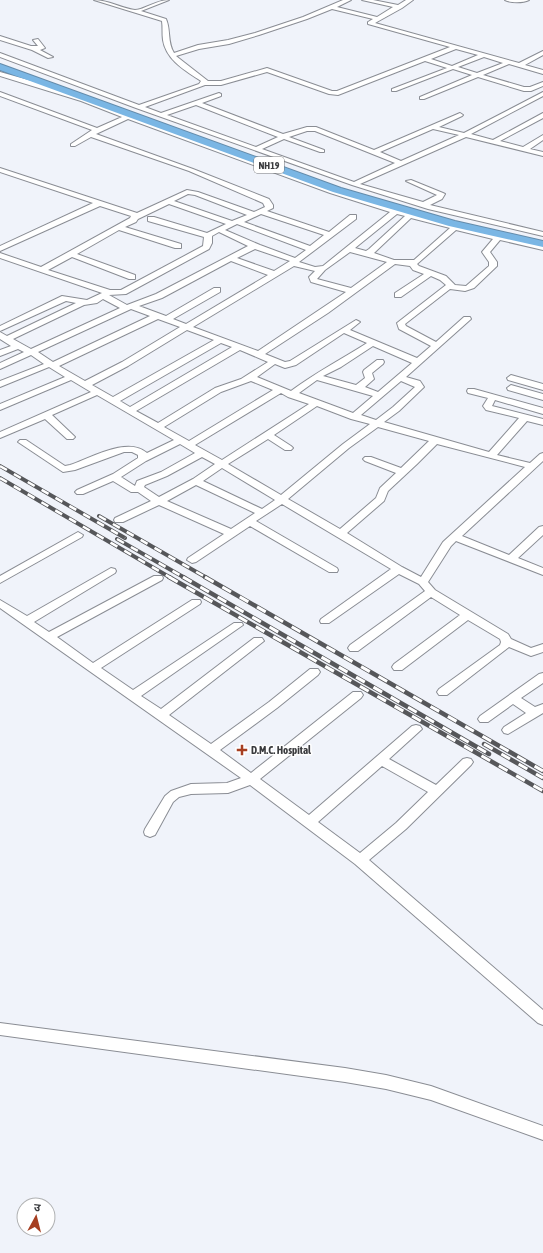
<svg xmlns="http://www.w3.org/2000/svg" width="543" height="1253" font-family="'Asap Condensed','Noto Sans Devanagari',sans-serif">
	<rect width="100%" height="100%" fill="#f0f3fa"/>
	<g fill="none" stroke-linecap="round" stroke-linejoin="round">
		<g stroke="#8a8d94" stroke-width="2">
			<path id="minor" d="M94 0C109 0 123 9 135 10 144 10 156 0 169 0L141 11 166 19C171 30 167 42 174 53L198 45 228 40 255 33 303 17 343 0H351L337 7 377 17 393 7 362 0H373L398 5 406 0H413L402 8 375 23 519 63 543 51V55L525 65 543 70V74L509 64 483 75 524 87H530L543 82V86L531 91H524L478 77 424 99H420V97L472 75 453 69 396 91H392V89L447 68 425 61 338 95 329 94 267 72 221 85H205L145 107 161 113 219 93 221 94V96L202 103 283 134 307 127H316L374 150 460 113 463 115 462 116 439 127 464 133 543 92V96L471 134 493 140 543 113V118L500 141 523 147 543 135V140L530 149 543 152V156L466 137 360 184 423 202 437 195 406 181 411 180 443 193 445 194 442 199 430 205 543 232V236L428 209 352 185 136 108 0 57V53L139 105 199 84 201 81C186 71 166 60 163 40 162 34 163 27 162 21ZM332 9 373 19 368 22V24L450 47 337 91H332L267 68 221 81H208L176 56 199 49 229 44 259 35 307 19ZM456 49 478 55 452 66 431 59ZM484 57 503 63 477 73 458 67ZM196 105 278 137 256 147 167 115ZM433 129 459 135 401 161 380 152ZM307 131H315L395 163 354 182 262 149 284 139 320 152H324V150L289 137Z
				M505 0H529C523 3 511 3 505 0Z
				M0 36 31 46H38L33 40 38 39 45 48 40 50 53 57 48 58 32 50 0 40Z
				M0 72C115 103 223 153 336 191 404 214 473 230 543 246V250L500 240 490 252 497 262V266L474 288 465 291 450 289 405 324 406 326 436 342 464 317H470L471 319 406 377 420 381 424 387 399 411 384 422 489 452 519 418 486 410 483 406 488 398 468 393 467 391 468 389H474L543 408V414L495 400 492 406 543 419V425L527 421 497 455 530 463 540 454 543 453V461L462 536 509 555 539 527 543 526V535L518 558 543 568V575L456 541 451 546 428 582 435 590 508 634 511 639 531 648 543 644V652L531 656 509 647 447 695H439L437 692 439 689 500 645 501 642 500 639 468 620 402 670H394L392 667 394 664 460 615 431 597 358 651H350L348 648 350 645 425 591 419 584 399 574 329 623H321L320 621 321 619 391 569 282 504 256 521 337 568 338 570 337 572H329L250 526 196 562 192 563 187 560 188 558 224 534 159 505 123 522H115L114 520 115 518 151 501 138 492H131L113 481 83 494H77L75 492 77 490 113 474 138 458V455L132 452H124L75 470 63 472 18 442 20 440H26L65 466 70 465C91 458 128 436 147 453L174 440 97 395 52 415 73 435 75 437 73 439H67L45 419 0 438V432L91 392 71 380 0 410V404L65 377 49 367 0 387V381L44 364 31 355 0 369V363L24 352 18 349 0 356V350L11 346 0 339V332L7 336 76 303 66 301 0 331V326L62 296 87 300 102 293 0 258V253L41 267 130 218 131 216 100 206 0 251V246L93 203 0 172V168L137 213 187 190 198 192 254 212 265 207 263 203 189 171 91 137 75 146H71V144L92 130 0 96V92L97 128 122 117 81 101 0 76ZM128 119 330 193 390 212 323 266 315 267 299 262 356 219V215H350L329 232 267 211 273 208V205L269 199 193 169 96 134ZM188 194 195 195 247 215 232 221 174 201ZM169 204 226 224 207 233 154 217H148V221L204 237 203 246 121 290H110L48 270 72 257 129 279H135V275L77 254 119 230 175 248H181V244L125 227 136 222 138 219ZM261 214 324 235 310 246 244 222ZM397 214 405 216 369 249 366 251 355 248ZM411 218 450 228 414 260H394L374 253ZM237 224 306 250 295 258 260 245 225 230ZM456 230 493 239 482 252 489 262V266L466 286 455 285 446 276 419 266 417 264ZM219 232 248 246 156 294 127 305 109 295 126 294 209 249 212 243V236ZM255 249 290 261 274 271 237 258ZM350 252 387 262 351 288 317 279 325 270ZM231 261 268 275 186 324 173 319 220 292V288H214L166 316 139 306 162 298ZM395 264 410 266 413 270 424 274 395 293V297H401L431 276 440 280 446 285 397 323 399 329 431 346 417 358 350 330 360 322 356 320 290 361 285 362 265 354 328 313ZM294 266 315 271 309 277 311 282 346 292 258 351 193 327ZM103 299 120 308 31 349 13 339 84 305 97 303ZM131 309 150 316 53 362 38 352ZM158 319 180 327 122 362 85 381 59 366ZM187 330 214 340 113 397 92 385 128 366ZM344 333 367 343C342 359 315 373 291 391L257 377 275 364 285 368 296 365ZM221 343 232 347 130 407 120 401ZM373 346 412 363 378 392 365 387 374 379 372 373 383 364 384 362 383 360H377L364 370 363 372 365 378 356 385 323 376 341 367ZM240 350 268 362 241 379 215 388 158 423 136 411ZM317 380 373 396 353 413 299 393ZM251 381 273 390 189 441 164 427 221 392ZM401 381 415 387 393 407 376 420 361 415ZM281 393 288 397 309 404 222 460 195 445ZM317 406 351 419 370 424 343 444 281 495 228 464 268 439 285 450H291L293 448 291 446 274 435ZM378 427 429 441 401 468 371 457H365L363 459 365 461 396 473 380 488 376 498 340 529 288 499 349 448ZM180 444 195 453 161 472 137 481 135 486 121 477 146 461ZM437 444 525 467 443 542 421 577 402 567 347 533 384 501 388 491 417 464ZM202 457 215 464 193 479 159 497 144 487 145 485 167 476ZM222 468 275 500 262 509 203 481ZM196 485 255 513 231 529 167 501Z
				M511 375 543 384V390L508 380 507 378Z
				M511 385 543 394V400L508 390 507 388Z
				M78 532 83 535 82 537 0 583V576Z
				M111 568 115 569 116 571 115 573 34 622 49 632 154 576H162L163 578 162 580 57 637 93 663 192 600H200L201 602 200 604 101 668 133 690 234 623H242L243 625 141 696 161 709 254 638H262L264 641 169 715 211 744 269 702 310 669H318L320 672 318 675 277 708 220 750 251 773 353 692H361L363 695 361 698 260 779 309 815 412 726 416 725 420 726 422 729 389 759 436 785 463 759 467 758 471 759 473 762 471 765 406 829 369 860 543 1010V1025L538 1023 355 864 250 785 228 793 191 794 179 797 173 802 155 835 150 837 145 835 144 832 145 829 165 796 171 791 191 784 227 783 241 778 0 608V600L27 616ZM382 766 428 792 396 823 360 853 318 822Z
				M543 673V683L521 698 535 707 543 704V713L508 734 504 733 502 730 504 727 526 713 513 704 488 722H480L478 719 480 716 539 674Z
				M0 1023 345 1068 386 1075 431 1086 543 1126V1140L431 1100 386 1089 345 1082 0 1035Z"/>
		</g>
		<g stroke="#648baa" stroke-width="2">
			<path id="highway" d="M0 64 341 188 455 221 543 241V247L449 226 333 192 0 70Z"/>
		</g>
		<use href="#minor" fill="#fff" fill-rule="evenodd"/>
		<use href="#highway" fill="#7ab6e4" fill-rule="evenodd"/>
		<g stroke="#56575a" stroke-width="4">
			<path id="rail-far1" d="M0 466 125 538
				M0 478 171 578
				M99 516 207 578
				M117 539 185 578"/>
		</g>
		<g stroke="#56575a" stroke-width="4.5">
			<path id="rail" d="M169 577 543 791
				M183 577 489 754
				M205 577 543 771
				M484 744 543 778"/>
		</g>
		<use href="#rail-far1" stroke="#fff" stroke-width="2.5" stroke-dasharray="8" stroke-linecap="butt"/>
		<use href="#rail" stroke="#fff" stroke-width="3" stroke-dasharray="10" stroke-linecap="butt"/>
	</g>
	<path fill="#a63e21" stroke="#fff" stroke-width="1.5" d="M240 744h4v4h4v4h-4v4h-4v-4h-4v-4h4z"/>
	<g text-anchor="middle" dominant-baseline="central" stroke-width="3" stroke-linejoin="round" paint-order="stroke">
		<rect fill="#fff" stroke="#757678" stroke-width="1" x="254" y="157" width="30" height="16" rx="3"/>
		<g font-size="10" font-weight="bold" fill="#3a3b3e">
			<text x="269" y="165">NH19</text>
		</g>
		<g font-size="11" font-weight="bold" fill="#3a3b3e" stroke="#fff" text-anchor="start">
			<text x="251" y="750">D.M.C. Hospital</text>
		</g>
	</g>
	<g transform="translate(36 1217) rotate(7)"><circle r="19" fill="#ffffff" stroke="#b0b1b2"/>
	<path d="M0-3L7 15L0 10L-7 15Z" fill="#a63e21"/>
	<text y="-6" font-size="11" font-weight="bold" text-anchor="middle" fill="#3a3b3e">उ</text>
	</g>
</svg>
